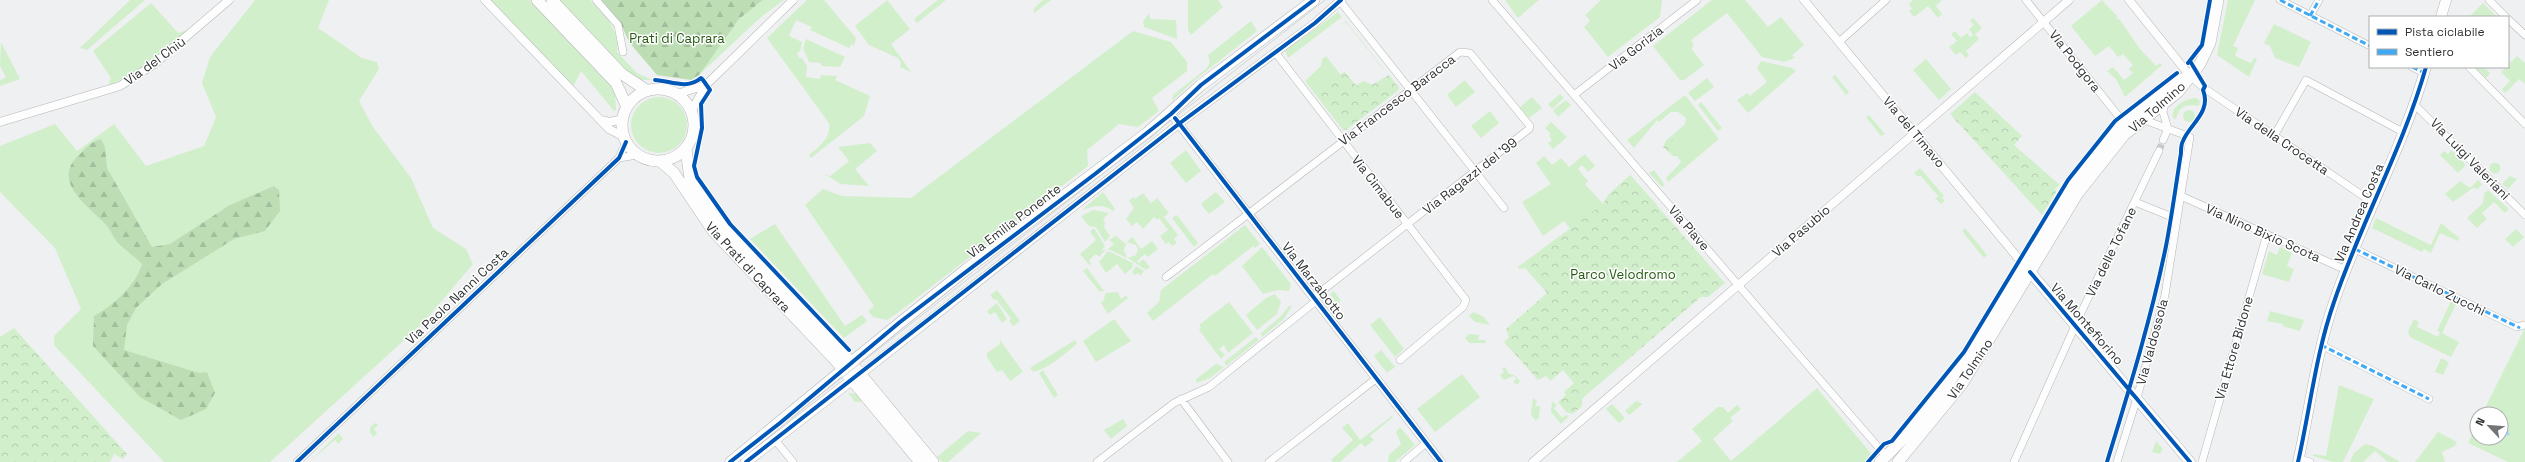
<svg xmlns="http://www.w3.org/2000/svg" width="2525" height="462" font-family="'Space Grotesk',sans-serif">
	<defs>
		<pattern id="forest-firs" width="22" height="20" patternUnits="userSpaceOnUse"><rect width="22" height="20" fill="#bdddb5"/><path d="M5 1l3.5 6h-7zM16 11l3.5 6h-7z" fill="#a3be9c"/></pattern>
		<pattern id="park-crowns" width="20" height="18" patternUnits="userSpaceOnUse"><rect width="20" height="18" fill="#d2efcc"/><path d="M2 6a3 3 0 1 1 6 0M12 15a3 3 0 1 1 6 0" fill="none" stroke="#b5cdb0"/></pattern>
		<pattern id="water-waves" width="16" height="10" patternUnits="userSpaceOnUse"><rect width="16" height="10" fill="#a9dcf9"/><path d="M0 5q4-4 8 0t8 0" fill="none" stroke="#92bdd6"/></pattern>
	</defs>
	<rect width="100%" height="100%" fill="#eff0f1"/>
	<path fill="#d2efcc" d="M130 0H145L87 50 80 48Z
		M255 0H329L318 28 362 58 377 62 379 69 359 101 373 127 411 178 433 228 466 249 473 264 423 323 270 462H164L54 345V336L81 309 55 248 0 192V146L55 124 77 151 114 124 146 166 204 146 216 117 202 83 210 57Z
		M489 0H529L615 91 616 110 614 111 581 71 573 87Z
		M558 0H590C604 16 620 28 617 52L637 73 652 80H641L630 76Z
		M763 0H784L761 17 699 75 691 80 739 19Z
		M807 0H824L856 38 854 46 851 44 849 48 810 30 812 27 796 20 789 36 802 42 800 51 797 53 799 58H802L807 66 806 77 820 79 821 75 837 76 835 80 870 96 864 116 811 158 809 155C819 147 832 137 829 123L767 38Z
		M887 0 910 29 891 44 911 72 900 67 901 63 898 58 869 45 855 26Z
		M938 0H946L917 23 914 19Z
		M1043 0H1051L1034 13V8Z
		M1188 0H1218L1223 7 1191 35 1188 30Z
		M1505 0H1539L1518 18Z
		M1601 0H1662L1660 17 1608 57 1584 27 1590 21 1585 15Z
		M1712 0H1745L1768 27 1781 17 1804 45 1792 55 1795 58 1784 62 1762 57 1727 13 1691 40 1694 45 1691 48 1704 65 1684 80H1680L1653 46Z
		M1913 0H1942L1936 6 1942 14 1938 18 1928 6 1914 17 1909 11 1912 9 1909 4Z
		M2102 0 2117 16 2116 18 2120 20 2140 49 2156 66 2160 63 2162 65 2125 97 2116 79 2107 71 2113 67 2124 80 2133 73 2129 69 2133 65 2123 54 2118 57 2109 46 2095 56 2071 26Z
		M2228 0H2255L2233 46 2238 48 2235 56 2251 63 2254 58 2257 59 2249 77 2217 55Z
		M151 3 178 33 191 29 138 71 108 86 111 78 93 51Z
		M2483 3 2497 17H2469Z
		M1338 12 1342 17 1288 58 1285 51Z
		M1149 13 1150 19 1176 20 1177 39 1144 27 1143 22Z
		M1973 18 1982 28 1975 34 1979 39 1966 51 1969 55 1966 58 1960 52 1956 55 1949 47 1957 41 1951 34 1955 31 1961 38 1967 33 1970 37 1973 35 1969 29 1974 25 1970 20Z
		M1251 21 1257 31 1195 80 1172 101 1173 95 1207 68 1210 62 1208 55Z
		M1346 21 1383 68V69L1346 22 1338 27Z
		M2274 24 2311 42 2299 67 2275 58 2270 46 2264 43Z
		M1133 31 1171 42 1187 62V71L1152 98 1159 111 1138 127 1119 124 1087 150 1088 166 900 311 887 320 873 317 868 311 874 306 805 205 823 189 842 196 911 198Z
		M806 39 845 57 840 67 821 66V63L809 62 803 48Z
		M1 42 20 79 0 86V80L6 77 0 66Z
		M1326 56 1340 74 1345 72 1356 86 1363 81 1372 85 1389 75 1399 90 1346 130H1343L1305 81 1321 66 1322 59Z
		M2517 56 2525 63V84L2519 79 2505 93 2502 89 2510 81 2501 72Z
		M1926 59 1951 89 1939 100 1913 70Z
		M1761 61 1792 68 1796 71 1748 113 1737 100 1747 93 1750 96 1767 82 1757 68Z
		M2475 67H2484L2490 73 2486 78Z
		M1835 75 1849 92 1846 95 1832 77Z
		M1707 78 1714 87 1695 101 1688 93Z
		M1465 80 1475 92 1456 107 1447 95Z
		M1560 94 1564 98 1552 109 1548 104Z
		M1685 95 1719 139 1668 182 1666 178 1681 162 1677 156V146L1672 142 1674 134 1685 124 1686 118 1678 112H1671L1659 122 1657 120 1634 148 1627 140Z
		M1532 97 1542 108 1529 118 1520 107Z
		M631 125a28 28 0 1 1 56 0a28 28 0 1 1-56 0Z
		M2196 98 2200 101 2199 106C2188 104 2179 105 2176 119L2173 118C2170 106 2187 98 2196 98Z
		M1566 100 1571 105 1558 117 1553 110Z
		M1701 102 1722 128 1718 131 1698 105Z
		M2183 116a6 6 0 1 1 12 0a6 6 0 1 1-12 0Z
		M1490 111 1499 123 1481 138 1471 126Z
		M1869 115 1885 134 1881 136 1866 117Z
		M1551 122 1567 137 1553 149 1548 143 1552 140 1549 136 1551 134 1545 128Z
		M870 143 877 151 855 169 869 186 841 184 824 174 830 176 849 161 838 147Z
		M1186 150 1201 171 1186 183 1170 163Z
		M2452 150 2466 165 2458 173 2440 155 2444 151 2448 154Z
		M1585 154 1595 166 1588 172 1582 165 1578 169 1588 181 1585 184 1603 204 1608 195 1630 175 1657 205 1519 269 1518 267 1571 230 1564 221 1543 236 1522 202 1551 184 1536 163 1544 156 1552 165 1561 158 1569 167Z
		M2489.5 168a5.5 5.5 0 1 1 11 0a5.5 5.5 0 1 1-11 0Z
		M1920 168 1944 196 1942 198 1945 201 1941 204 1935 198 1939 197 1921 176H1917L1914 173Z
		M1654 170 1665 185 1662 187 1649 173Z
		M2510 176 2517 179 2508 189 2502 184Z
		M2478 180 2482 184 2478 189 2473 188 2453 202 2445 194 2460 181 2470 188Z
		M2488 190 2509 209 2505 213 2494 202 2482 213 2487 219 2477 228 2467 218 2483 203 2484 194Z
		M1103 192 1115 209 1113 211C1103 203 1093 206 1082 210Z
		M1216 192 1225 202 1209 214 1202 206V203Z
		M1143 193 1151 203 1157 198 1169 213 1164 217 1178 235 1174 239 1177 243 1172 246 1169 242 1166 244 1160 236 1168 230 1159 218 1157 220 1154 217 1143 229 1137 222 1132 226 1126 219 1134 208 1129 201 1133 197 1135 199Z
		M1093 210 1109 213 1103 219 1105 223 1104 227 1110 236 1105 242 1096 227 1089 226 1081 216Z
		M1177 215 1198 243 1194 247 1172 218Z
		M2376 218 2431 245 2441 223 2459 238 2458 241 2440 233 2431 253 2424 249 2422 252 2372 228Z
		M775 224 845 326 862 315 867 321 844 338 750 239Z
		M1245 225 1260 244 1255 248 1253 246 1215 276 1213 274 1153 321 1147 313 1159 302 1161 290Z
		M1094 228 1105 246 1101 251 1106 249 1099 257 1096 254 1089 260 1091 264 1089 265 1080 254 1096 240 1090 232Z
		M1965 228 1987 255 1984 258 1962 231Z
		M2516 229 2524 237 2513 247 2505 239Z
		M1116 236 1126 244 1124 250 1127 258 1108 249 1114 244 1109 240Z
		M1132 237 1141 249 1152 241 1158 249 1148 257 1145 254 1137 261 1139 263 1143 259 1150 267 1146 270 1128 258 1136 255 1138 250 1136 245 1127 242Z
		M1262 247 1291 284 1289 291 1278 290 1263 294 1242 266Z
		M2280 247 2292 253 2287 266 2294 269 2289 282 2262 274 2269 251 2277 255Z
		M1108 251 1133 263 1132 268 1125 274 1117 264 1106 273 1099 262Z
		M1136 266 1144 271 1140 276 1138 273 1135 275 1132 272Z
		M1087 268 1104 291 1100 292 1083 271Z
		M997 290 1020 321 1013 326 1009 321 1011 319 996 299 994 300 990 295Z
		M1334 291 1341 301 1337 304 1330 294Z
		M1106 293 1118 292 1121 299 1126 295 1128 298 1108 314 1101 303 1105 299 1104 297Z
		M1275 294 1281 302 1277 314 1257 330 1246 315 1266 298Z
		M2451 301 2456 304 2442 333 2459 342 2451 357 2410 337 2408 331 2414 319 2419 322 2417 327 2438 337 2440 332 2437 331Z
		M1229 302 1253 333 1228 353 1224 345 1219 349 1225 355 1221 359 1199 330 1201 327 1199 325Z
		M997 303 1007 319 1002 323 995 312 990 315 987 311Z
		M1289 306H1292L1284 319 1262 337 1261 333 1280 317Z
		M2270 311 2304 320 2300 331 2283 326V324L2267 321Z
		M1474 312 1484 317 1490 325 1475 322 1469 316Z
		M1380 317 1404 349 1395 357 1370 325Z
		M1114 319 1131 341 1096 362 1083 341Z
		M2525 328V462H2508L2468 443 2477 423V438H2501V414H2482Z
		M1469 334 1479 335 1478 340H1485L1486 343H1469L1465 338Z
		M1256 337 1259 340 1226 366 1224 362Z
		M1000 340 1023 372 1010 381 1002 370 997 372 987 357V353L1000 344Z
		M1075 340 1077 344C1064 354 1048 369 1033 372L1030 368Z
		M1381 350 1395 367 1387 373 1374 356Z
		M2441 358 2449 362 2443 375 2435 372Z
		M1216 364 1224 367 1210 378 1196 383V379Z
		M1505 367 1509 374 1514 375 1520 381 1517 385 1513 382 1516 379 1514 376 1504 380 1500 375 1504 372 1502 369Z
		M1043 370 1058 395 1054 398 1039 373Z
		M1462 374 1480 397 1435 432 1417 409Z
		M2339 385 2374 399 2343 462H2333L2313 456V454L2326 456Z
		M1817 388 1872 455 1865 462H1677L1702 441 1692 429 1718 407H1723L1728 413 1737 405 1741 409 1730 418 1733 421 1713 439 1731 461Z
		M848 393 856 394 862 402H855Z
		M1533 398 1537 401 1535 406H1540L1539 417 1536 421 1531 415Z
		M1552 401 1557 405 1554 408 1562 418 1566 415 1569 416 1561 424 1551 412Z
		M1636 401 1643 404 1629 415 1625 411Z
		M1612 404 1625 418 1619 423 1606 409Z
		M1392 416 1393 417 1370 436 1374 440 1365 447 1361 443 1340 462H1333L1331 460 1353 440 1342 428 1348 423 1360 440Z
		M1123 419 1127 426 1111 439 1104 430Z
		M375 423 378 425 374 429 377 433 374 437 370 433V427Z
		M1400 427 1415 445 1395 462H1388L1389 455 1401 444 1396 432Z
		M968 431 981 433 948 462H942L937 457Z
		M2438 432 2457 442 2455 446 2442 452 2445 462H2415Z
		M339 433 343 439 338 444 335 440 309 462Z
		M2156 441 2163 449 2160 454 2152 452Z
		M2365 444 2373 446 2400 462H2388L2375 451 2363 462H2350L2354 453Z"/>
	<path fill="url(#forest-firs)" d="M601 0H763L739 19 699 75 691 80 657 75 629 42 620 22Z
		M101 139 105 147 107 168 152 247 170 244 230 205 274 186 279 190 280 211 265 231 234 239 162 284 136 308 127 325 124 350 199 373 207 372 215 393 206 409 181 420 140 397 93 346 94 316C114 305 136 285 142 264 134 256 125 250 117 242 113 237 111 231 107 226 89 206 48 181 81 153 87 147 92 141 101 139Z"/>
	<path fill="url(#park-crowns)" d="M1344 72 1357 86 1363 81 1372 85 1389 75 1399 88 1346 130 1316 94Z
		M1975 92 2022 136 2014 145 2060 185 2055 189 2056 192 2042 215 1950 114Z
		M1674 134 1672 142 1677 146V156H1673L1663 147 1666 140Z
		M1630 175 1725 283 1708 297H1701L1585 396 1582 399V406L1573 414 1566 412 1558 402 1566 395 1564 392 1574 383 1563 370 1550 381 1546 376 1538 380 1504 342 1509 337 1506 329 1547 293 1525 268 1520 269 1518 267 1603 204 1608 195Z
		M14 328 127 454 123 459 114 454 110 462H0V337Z"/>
	<path fill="url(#water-waves)" d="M2501 425 2508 429 2510 435 2501 437Z"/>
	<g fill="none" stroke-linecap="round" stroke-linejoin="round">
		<path stroke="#c9cacb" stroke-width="7" stroke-dasharray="7 3.5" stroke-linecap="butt" d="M2159 151 2163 140"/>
		<g stroke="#b5b6b7" stroke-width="8">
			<path id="minor" d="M596 0 618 25 623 52
				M1492 0 1886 456
				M2026 0 2124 123
				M2280 0 2370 46
				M2489 0 2506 17
				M1340 1 1504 208
				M2310 16 2319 0
				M2508 19 2525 35
				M1839 42 1886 0
				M1275 52 1466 300 1463 307 1400 360
				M2412 67 2425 73
				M2469 67 2525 124
				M2190 76 2204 88 2375 204
				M1574 95 1697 0
				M2165 102 2163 112 2168 129
				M2413 103 2525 215
				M2274 136 2306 80 2403 132
				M2163 140 2168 129
				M619 158 637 155
				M2181 196 2346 270
				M2135 202 2177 219
				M2355 249 2517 327 2525 325
				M1166 277 1460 52 1470 53 1530 126 1529 129 1314 297
				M2321 345 2429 399
				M1181 399 1228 462
				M775 440 793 462
				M2299 459 2310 462
				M297 462 619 158 626 142
				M1097 462 1174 403 1209 387 1316 301
				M1269 462 1377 378
				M1404 462 1426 443
				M2014 462 2079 317 2159 151
				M2117 462 2137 398 2165 295 2190 137 2142 119
				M2202 462 2267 234"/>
		</g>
		<g stroke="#b5b6b7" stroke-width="9">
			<path id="tertiary" d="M485 0 609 129 624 137
				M1804 0 2023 264
				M2129 0 2190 76
				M677 94 706 85
				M692 110 706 85 793 0
				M1171 114 1441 462
				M601 120 610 122 623 119
				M0 122 120 86 153 65 229 0
				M861 374 1180 123 1315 23 1341 0
				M1533 462 2069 0"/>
		</g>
		<g stroke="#b5b6b7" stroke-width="11">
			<path id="secondary" d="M2441 17 2446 0
				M2026 267 2190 462
				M730 462 843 369
				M746 462 857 376
				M2298 462C2310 409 2316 353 2334 302 2361 222 2403 148 2426 67"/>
		</g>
		<g stroke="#b5b6b7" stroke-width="12">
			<path id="primary" d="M537 0 616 83 627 107
				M552 0 622 74 646 90
				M622 125a36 36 0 1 1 72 0a36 36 0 1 1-72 0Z
				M686 149 690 179 721 224 844 354 933 462
				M660 161 674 173 713 231 836 361 920 462
				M843 369 968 268 1147 133 1201 85 1314 0
				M1880 462C1913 431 1942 394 1967 357 2025 270 2066 168 2149 102 2162 92 2174 81 2190 76
				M1898 462 1962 384 2078 193 2124 135 2178 92 2200 64 2210 43 2218 0"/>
		</g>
		<use href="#minor" stroke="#fdfdfd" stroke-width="7"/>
		<use href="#tertiary" stroke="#fdfdfd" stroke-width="8"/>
		<use href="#secondary" stroke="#fdfdfd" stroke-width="10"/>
		<use href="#primary" stroke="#fdfdfd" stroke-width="11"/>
		<path stroke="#d5d6d6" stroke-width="1" d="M734 462 1325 0"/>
		<path stroke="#3fa9f5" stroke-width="3" stroke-dasharray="6 3" stroke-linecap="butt" d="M2280 0 2370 46
			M2310 16 2319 0
			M2412 67 2425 73
			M2355 249 2520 328
			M2321 345 2429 399"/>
		<g stroke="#fff" stroke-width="6">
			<path id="cycleway" d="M2188 63 2202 45 2210 0
				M655 80C671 81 687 90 701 78L703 80 710 90 701 104 702 128 694 166 697 177 730 224 849 350
				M1175 118 1441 462
				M2030 272 2190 462
				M297 462 619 158 626 142
				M730 462 780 423 900 322 1095 174 1171 114 1201 85 1314 0
				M746 462 1180 123 1315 23 1341 0
				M1868 462 1884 444 1892 441 1964 352 2068 180 2115 121 2177 73
				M2107 462C2129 390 2151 319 2166 246 2172 215 2176 184 2181 153 2181 149 2181 144 2183 141 2189 125 2212 112 2203 90L2205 86 2190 61
				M2298 462C2310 409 2316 353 2334 302 2361 222 2403 148 2426 67"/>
		</g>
		<use href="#cycleway" stroke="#0057b8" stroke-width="4"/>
	</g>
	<g text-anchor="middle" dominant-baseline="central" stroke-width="3" stroke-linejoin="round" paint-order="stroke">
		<g font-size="13" fill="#255a12" stroke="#fff">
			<text x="677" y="38">Prati di Caprara</text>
			<text x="1623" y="274">Parco Velodromo</text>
		</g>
		<g font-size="13" fill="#303132" stroke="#fff">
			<text transform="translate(1636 48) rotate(-38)">Via Gorizia</text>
			<text transform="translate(155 61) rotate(-36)">Via del Chiù</text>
			<text transform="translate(2075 61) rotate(52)">Via Podgora</text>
			<text transform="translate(1397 100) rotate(-37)">Via Francesco Baracca</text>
			<text transform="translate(2157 107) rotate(-41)">Via Tolmino</text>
			<text transform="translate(1914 132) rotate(50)">Via del Timavo</text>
			<text transform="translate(2282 141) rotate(34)">Via della Crocetta</text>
			<text transform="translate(2470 159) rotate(46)">Via Luigi Valeriani</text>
			<text transform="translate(1470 176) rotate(-38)">Via Ragazzi del '99</text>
			<text transform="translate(1378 187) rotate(52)">Via Cimabue</text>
			<text transform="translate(2359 213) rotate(-67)">Via Andrea Costa</text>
			<text transform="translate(1014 221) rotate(-37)">Via Emilia Ponente</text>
			<text transform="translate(1689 228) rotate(49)">Via Piave</text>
			<text transform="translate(1801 231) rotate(-41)">Via Pasubio</text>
			<text transform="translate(2263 233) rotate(24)">Via Nino Bixio Scota</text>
			<text transform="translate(2111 252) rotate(-64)">Via delle Tofane</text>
			<text transform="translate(748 267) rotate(47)">Via Prati di Caprara</text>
			<text transform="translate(1314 281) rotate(52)">Via Marzabotto</text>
			<text transform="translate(2440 290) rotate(26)">Via Carlo Zucchi</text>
			<text transform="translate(457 296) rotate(-43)">Via Paolo Nanni Costa</text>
			<text transform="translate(2087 324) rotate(49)">Via Montefiorino</text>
			<text transform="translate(2152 342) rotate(-75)">Via Valdossola</text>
			<text transform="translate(2234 348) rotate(-74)">Via Ettore Bidone</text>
			<text transform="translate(1970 369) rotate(-56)">Via Tolmino</text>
		</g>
	</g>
	<rect x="2369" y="16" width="140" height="52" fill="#ffffff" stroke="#acadad"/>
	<rect x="2377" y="29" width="20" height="6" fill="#0057b8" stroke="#acadad"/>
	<text x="2405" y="36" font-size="12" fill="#303132">Pista ciclabile</text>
	<rect x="2377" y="49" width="20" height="6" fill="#3fa9f5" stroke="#acadad"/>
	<text x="2405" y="56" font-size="12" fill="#303132">Sentiero</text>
	<g transform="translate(2489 426) rotate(296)"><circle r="19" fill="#ffffff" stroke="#acadad"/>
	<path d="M0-3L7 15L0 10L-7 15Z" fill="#737475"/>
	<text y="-6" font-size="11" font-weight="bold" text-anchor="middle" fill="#303132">N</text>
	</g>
</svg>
